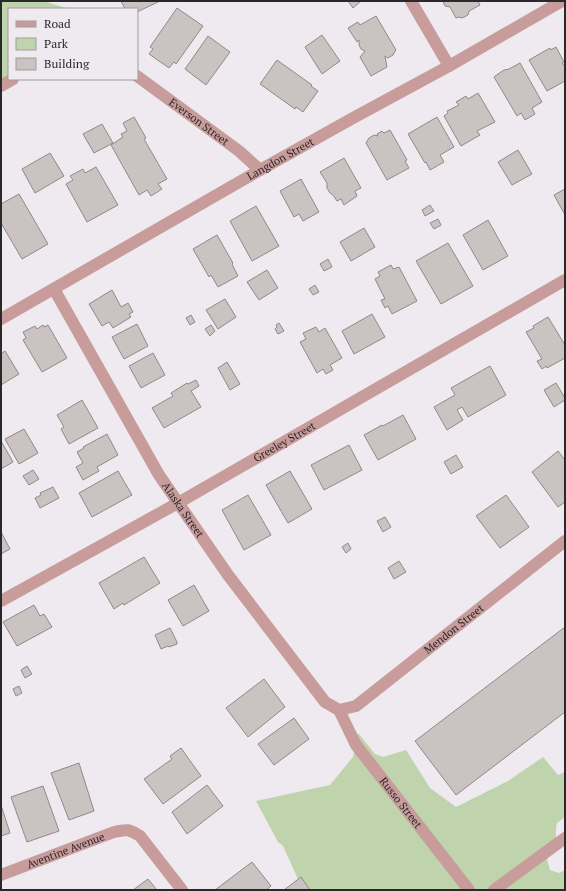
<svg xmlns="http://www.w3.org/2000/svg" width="566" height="891" font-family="'PT Serif',serif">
	<rect width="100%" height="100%" fill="#eeeaf0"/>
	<path fill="#bfd4ac" d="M1 1H44L69 9H9V79L1 87Z
		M358 733 375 754 383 757 406 750 430 788 456 807 508 781 543 757 558 775 565 772V817L557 823 556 829V841L545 853 550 870 559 873 565 870V890H302V888L283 846 278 842 256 801 330 785 353 757Z"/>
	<path fill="#cac3c2" stroke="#908988" d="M121 1H160L137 12V9H125Z
		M348 1H361L353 8Z
		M443 1H478L480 5 469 11 468 15 462 18 459 17 456 18 450 7 445 6Z
		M177 8 203 26 176 64 174 62 169 68 149 54 153 49 150 47Z
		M376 16 396 50 395 51 393 55 388 58 385 56 387 67 371 76 360 57 365 51 361 49 359 45V40L357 42 348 28 358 22 360 25Z
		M322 35 340 61 322 74 305 47Z
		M208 36 230 52 206 85 185 69Z
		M556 47 564 62 562 63 565 67V81L547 91 529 60 550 48 551 50Z
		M277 60 312 85 311 86 318 91 303 112 296 107 295 109 260 84Z
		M520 63 542 102 532 108 535 114 525 120 521 113 517 116 494 77 498 74 504 70 509 69Z
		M478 93 495 122 477 131 480 135 461 146 444 116 448 113 447 111 459 105 456 102 466 96 468 99Z
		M134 117 146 138 144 139 167 179 158 184 162 189 151 196 147 190 139 195 111 145 123 137 121 134 127 131 123 123Z
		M437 117 454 147 440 155 444 162 430 170 426 162 425 163 408 134Z
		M102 124 113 143 94 153 83 134Z
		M390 130 407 160 405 161 409 168 387 180 366 143 369 138 374 135 378 136 377 134 382 131 384 133Z
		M518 150 532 174 512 185 498 162Z
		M50 153 64 176 35 193 22 169Z
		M344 158 361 188 355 191 357 196 344 205 341 199 337 201 333 195 330 193 327 188V183L320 172Z
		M96 167 118 205 87 222 66 184 73 180 70 176 83 169 85 173Z
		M301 179 319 212 303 221 299 214 294 217 280 191Z
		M565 189V215L554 195Z
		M19 194 48 244 22 259 1 223V204Z
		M430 205 434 211 425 216 422 210Z
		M256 206 279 246 252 261 230 221Z
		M438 219 441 225 434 229 430 223Z
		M488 220 508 256 483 270 463 235Z
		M364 228 375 247 351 261 340 242Z
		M217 235 233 263 232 264 238 276 218 287 211 275 209 277 193 249Z
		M448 243 473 286 441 304 416 261Z
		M328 259 332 267 324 271 320 264Z
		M391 265 393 269 399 267 417 301 392 314 388 306 385 308 381 300 385 299 375 279 380 276 378 272Z
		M267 270 278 288 259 300 247 282Z
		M315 285 319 292 313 295 309 289Z
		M112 290 121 307 128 303 133 312 129 314 131 317 113 328 109 322 102 326 89 304Z
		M225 299 236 317 218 329 206 310Z
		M372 314 385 337 354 354 342 331Z
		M191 315 195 322 190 325 186 318Z
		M548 317 565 345V358L547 368 546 366 542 369 537 361 542 359 526 332 534 328 533 326Z
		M279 323 284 331 278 334 275 329 277 327 276 325Z
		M137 324 148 346 124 359 112 337Z
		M43 325 44 327 48 325 67 358 42 372 23 340 26 338 23 332 35 326 37 329Z
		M211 325 215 331 210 336 205 329Z
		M316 327 319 332 325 328 342 358 330 365 333 370 326 374 323 369 317 373 300 342 306 339 303 333Z
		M5 351 19 374 1 385V354Z
		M153 353 165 375 141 388 129 366Z
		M227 362 240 384 230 390 218 368Z
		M490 366 506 395 468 417 462 407 457 410 463 420 447 430 434 407 455 395 451 388Z
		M196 380 199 386 191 391 201 407 164 428 152 408 173 396 171 393 187 383 188 384Z
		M556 383 565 398V400L554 407 544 390Z
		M82 400 98 428 69 444 61 429 64 427 57 415Z
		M403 415 416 439 378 460 364 435 382 425 383 426Z
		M24 429 38 453 19 464 5 439Z
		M107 434 118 455 97 467 99 471 83 480 76 467 83 463 77 452 84 448 83 447Z
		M1 441 13 462 1 469Z
		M349 445 362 470 324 490 311 465Z
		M558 451 565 460V502L558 507 532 472Z
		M456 455 463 467 451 474 444 462Z
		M33 470 39 479 29 485 23 476Z
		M118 471 132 495 92 517 79 493Z
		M290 471 312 509 288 523 266 485Z
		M53 487 59 498 40 508 35 498 41 495 40 493Z
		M248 495 271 535 244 550 222 510Z
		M506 495 529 527 500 548 476 516Z
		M385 517 391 527 383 532 377 521Z
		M1 532 10 549 1 554Z
		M348 543 351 549 346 553 342 547Z
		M144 557 160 583 124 605 123 603 114 609 99 583Z
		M399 561 406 572 394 579 388 568Z
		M194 585 209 611 183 626 168 600Z
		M34 605 40 616 44 614 52 627 17 646 3 622Z
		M565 627V712L456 795 415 741Z
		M170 628 177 642V644L169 647 168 646 161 649 155 635Z
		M27 666 32 674 25 678 21 670Z
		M264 679 285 707 248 737 226 708Z
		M19 686 22 693 16 696 13 689Z
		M294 718 309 739 274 765 258 744Z
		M181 748 201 776 163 804 144 779 172 759 170 756Z
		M79 763 94 811 69 820 51 773Z
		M207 785 223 806 187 834 172 812Z
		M43 786 59 831 27 842 11 797Z
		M1 805 10 833 1 836Z
		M252 862 271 886 266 890H215Z
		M301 877 310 890H284Z
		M148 879 157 890H133Z"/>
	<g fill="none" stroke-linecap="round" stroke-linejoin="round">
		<g stroke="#c99c9c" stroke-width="12">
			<path d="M411 1 449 66"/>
			<path id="s1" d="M137 76 239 151 260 170"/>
			<path d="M1 86 13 79"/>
			<path id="s2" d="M54 289 159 475 228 575 325 702 339 710"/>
			<path id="s3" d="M1 319 260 170 353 118 449 66 562 1"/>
			<path id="s4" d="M1 601 178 503 565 280"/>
			<path id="s5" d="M339 710 356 706 565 541"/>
			<path id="s6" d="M339 710 356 745 469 890"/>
			<path id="s7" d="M1 875 114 832C127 829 129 829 140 836L182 890"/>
			<path d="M494 890 565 838"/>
		</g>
	</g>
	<g text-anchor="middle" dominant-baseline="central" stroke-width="3" stroke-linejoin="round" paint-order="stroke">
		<g font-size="11" fill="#29282a" stroke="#eeeaf0">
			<text stroke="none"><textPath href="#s1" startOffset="77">Everson Street</textPath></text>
			<text stroke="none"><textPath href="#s3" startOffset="322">Langdon Street</textPath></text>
			<text stroke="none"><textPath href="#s4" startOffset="325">Greeley Street</textPath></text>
			<text stroke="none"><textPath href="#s2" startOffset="256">Alaska Street</textPath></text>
			<text stroke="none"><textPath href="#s5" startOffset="142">Mendon Street</textPath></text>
			<text stroke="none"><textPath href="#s6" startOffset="112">Russo Street</textPath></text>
			<text stroke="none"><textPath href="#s7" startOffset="69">Aventine Avenue</textPath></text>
		</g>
	</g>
	<rect width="566" height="891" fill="none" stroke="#29282a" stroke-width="4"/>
	<rect x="8" y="8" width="130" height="72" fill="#eeeaf0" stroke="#9f9ca1"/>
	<rect x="16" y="21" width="20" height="6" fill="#c99c9c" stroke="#9f9ca1"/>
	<text x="44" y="28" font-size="12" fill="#29282a">Road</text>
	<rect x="16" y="38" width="20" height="12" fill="#bfd4ac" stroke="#9f9ca1"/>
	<text x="44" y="48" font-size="12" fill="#29282a">Park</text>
	<rect x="16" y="58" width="20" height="12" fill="#cac3c2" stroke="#9f9ca1"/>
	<text x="44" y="68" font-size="12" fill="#29282a">Building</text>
</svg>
